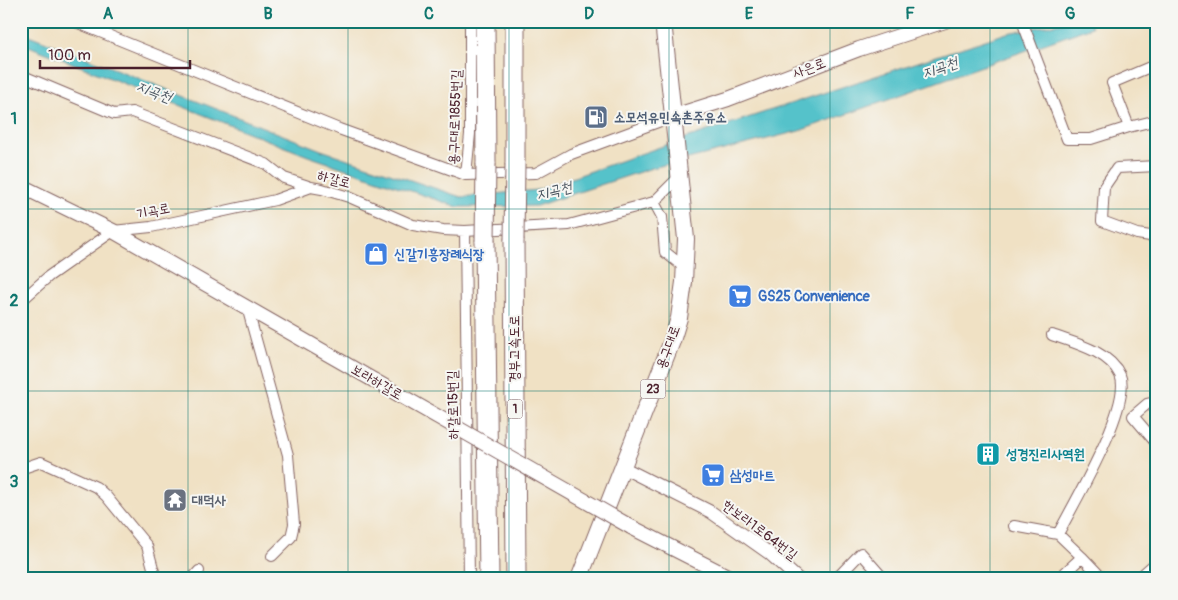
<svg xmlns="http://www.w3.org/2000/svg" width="1178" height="600" font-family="Pangolin,'Poor Story',sans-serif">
	<rect width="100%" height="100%" fill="#f6f6f2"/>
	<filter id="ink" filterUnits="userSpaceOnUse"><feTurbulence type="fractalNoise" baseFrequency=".02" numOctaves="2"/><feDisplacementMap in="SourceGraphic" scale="10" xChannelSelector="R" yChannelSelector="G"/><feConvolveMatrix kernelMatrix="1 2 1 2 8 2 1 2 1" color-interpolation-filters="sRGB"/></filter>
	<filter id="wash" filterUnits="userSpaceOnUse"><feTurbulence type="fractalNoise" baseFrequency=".0096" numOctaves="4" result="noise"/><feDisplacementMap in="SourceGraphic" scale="20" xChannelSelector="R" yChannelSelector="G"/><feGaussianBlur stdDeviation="1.12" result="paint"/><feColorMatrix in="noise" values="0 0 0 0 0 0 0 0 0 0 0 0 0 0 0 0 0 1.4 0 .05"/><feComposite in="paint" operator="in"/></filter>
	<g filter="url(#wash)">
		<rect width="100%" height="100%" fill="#f0e1c4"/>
		<path fill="#55c2ca" stroke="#50707a" d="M1072 21H1090L1092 27 799 131 652 168 536 206 458 207 308 156 21 43V32L321 150 461 197 537 190 686 138 1007 33Z"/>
	</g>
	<g filter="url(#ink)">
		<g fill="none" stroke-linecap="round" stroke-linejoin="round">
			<g stroke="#846361" stroke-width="12">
				<path id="minor" d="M73 21 339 129 466 175
					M470 21V134L466 175 536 173 571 154 674 116
					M1022 21 1067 139H1091L1129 127 1157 120
					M21 75 114 114 132 112 266 164 284 178 311 187 322 189 349 197 413 225 443 230 465 231 569 225 654 202
					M1129 127 1112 83 1157 64
					M1157 166 1117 168 1104 187 1102 221 1137 234 1157 237
					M654 202 662 217 665 252 685 268
					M654 202 679 177
					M465 231 469 579
					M21 301 49 276 113 231 151 227 275 200 311 187
					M247 307 288 455 294 524 291 537 272 556
					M1052 335C1074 343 1109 351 1120 375 1133 404 1073 505 1058 534
					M1157 402 1147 404 1133 416 1157 444
					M21 466 26 467 41 462 96 487 106 496 147 546 156 579
					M1014 526 1058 534 1082 557
					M192 579 199 571
					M836 579 861 553 884 579
					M1058 579 1082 557 1103 579"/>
			</g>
			<g stroke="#846361" stroke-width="14">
				<path id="tertiary" d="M622 467 711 512 769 553 798 579
					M1139 579 1157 563"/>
			</g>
			<g stroke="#846361" stroke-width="16">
				<path id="secondary" d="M674 116 728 99 859 49 945 21
					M21 186 113 231 375 381
					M631 527 733 579"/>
			</g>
			<g stroke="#846361" stroke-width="18">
				<path id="primary" d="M579 579 672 341 679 318 684 282 686 239 663 21"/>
			</g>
			<g stroke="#846361" stroke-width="21">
				<path id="motorway" d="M485 21 486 164
					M515 164V21
					M514 240 516 579
					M485 241 489 579"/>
			</g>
			<use href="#minor" stroke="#fff" stroke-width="10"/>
			<use href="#tertiary" stroke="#fff" stroke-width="12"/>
			<use href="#secondary" stroke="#fff" stroke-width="14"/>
			<use href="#primary" stroke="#fff" stroke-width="16"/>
			<use href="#motorway" stroke="#fff" stroke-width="19"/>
			<g stroke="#846361" stroke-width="16" stroke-linecap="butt">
				<path id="secondary-bridge" d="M375 381 631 527"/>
			</g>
			<g stroke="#846361" stroke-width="21" stroke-linecap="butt">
				<path id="motorway-bridge" d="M514 240 515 164
					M485 241 486 164"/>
			</g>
			<use href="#secondary-bridge" stroke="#fff" stroke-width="14"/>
			<use href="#motorway-bridge" stroke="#fff" stroke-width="19"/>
		</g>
	</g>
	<path fill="none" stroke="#0f766e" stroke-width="1" stroke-opacity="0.55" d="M188 21V579M348 21V579M509 21V579M669 21V579M830 21V579M990 21V579M21 209H1157M21 391H1157"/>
	<defs>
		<g id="fuel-square" transform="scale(1.25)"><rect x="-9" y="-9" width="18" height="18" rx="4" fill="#5c6f8a" stroke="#f6f6f2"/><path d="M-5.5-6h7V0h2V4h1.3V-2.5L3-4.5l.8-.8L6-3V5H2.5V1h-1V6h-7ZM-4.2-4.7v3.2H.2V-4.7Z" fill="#fff"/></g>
		<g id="shop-square" transform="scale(1.25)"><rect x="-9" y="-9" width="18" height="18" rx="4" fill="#3f7fe0" stroke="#f6f6f2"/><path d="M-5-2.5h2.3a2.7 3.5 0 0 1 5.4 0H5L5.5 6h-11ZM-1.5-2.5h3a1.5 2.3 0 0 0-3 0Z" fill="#fff"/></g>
		<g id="supermarket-square" transform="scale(1.25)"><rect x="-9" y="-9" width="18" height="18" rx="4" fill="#3f7fe0" stroke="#f6f6f2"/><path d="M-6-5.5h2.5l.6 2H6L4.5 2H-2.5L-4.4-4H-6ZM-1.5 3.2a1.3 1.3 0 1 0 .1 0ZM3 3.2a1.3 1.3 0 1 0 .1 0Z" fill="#fff"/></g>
		<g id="building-square" transform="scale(1.25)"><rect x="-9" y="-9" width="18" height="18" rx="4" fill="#0f9aa8" stroke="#f6f6f2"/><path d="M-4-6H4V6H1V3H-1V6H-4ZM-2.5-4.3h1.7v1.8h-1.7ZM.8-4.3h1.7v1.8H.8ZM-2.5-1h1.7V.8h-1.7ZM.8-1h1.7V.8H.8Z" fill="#fff"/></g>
		<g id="temple-square" transform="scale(1.25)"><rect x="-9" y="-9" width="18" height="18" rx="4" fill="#6b7280" stroke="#f6f6f2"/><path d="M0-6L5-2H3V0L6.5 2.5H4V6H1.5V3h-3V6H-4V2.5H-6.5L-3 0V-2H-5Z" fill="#fff"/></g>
	</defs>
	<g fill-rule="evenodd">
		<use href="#fuel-square" x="596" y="117"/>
		<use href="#shop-square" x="376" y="254"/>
		<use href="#supermarket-square" x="740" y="296"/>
		<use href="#building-square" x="988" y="454"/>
		<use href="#supermarket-square" x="713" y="475"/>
		<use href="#temple-square" x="175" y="500"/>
	</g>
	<g text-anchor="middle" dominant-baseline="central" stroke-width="4" stroke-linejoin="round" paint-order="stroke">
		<g fill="#f6f6f2" stroke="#7e6067" stroke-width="1">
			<rect x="640.5" y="379.5" width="25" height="19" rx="4"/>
			<rect x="507.5" y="399.5" width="15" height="19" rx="4"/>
		</g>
		<g font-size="12" font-weight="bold" fill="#4a1f2b">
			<text x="653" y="389">23</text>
			<text x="515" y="409">1</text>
		</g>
		<g font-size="14" fill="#4a1f2b" stroke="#f6f6f2">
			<text transform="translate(809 68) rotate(-21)">사은로</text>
			<text transform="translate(455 117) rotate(-88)">용구대로1855번길</text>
			<text transform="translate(334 179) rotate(15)">하갈로</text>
			<text transform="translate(153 211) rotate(-11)">기곡로</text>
			<text transform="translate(668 347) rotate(-70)">용구대로</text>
			<text transform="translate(514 349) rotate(-90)">경부고속도로</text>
			<text transform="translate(377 382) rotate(30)">보라하갈로</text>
			<text transform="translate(453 405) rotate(-91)">하갈로15번길</text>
			<text transform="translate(760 530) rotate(37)">한보라1로64번길</text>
		</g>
		<g font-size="14" font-weight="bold" fill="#4e5e75" stroke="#f6f6f2" text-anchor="start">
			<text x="614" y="117">소모석유민속촌주유소</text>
		</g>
		<g font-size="14" font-weight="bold" fill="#366cbe" stroke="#f6f6f2" text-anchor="start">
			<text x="394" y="254">신갈기흥장례식장</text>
			<text x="758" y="296">GS25 Convenience</text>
			<text x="730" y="475">삼성마트</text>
		</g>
		<g font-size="14" font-weight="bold" fill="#0d838f" stroke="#f6f6f2" text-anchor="start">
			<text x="1006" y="454">성경진리사역원</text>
		</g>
		<g font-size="14" font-weight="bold" fill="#5b616d" stroke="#f6f6f2" text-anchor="start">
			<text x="192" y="500">대덕사</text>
		</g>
		<g font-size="15" font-style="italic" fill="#4e5863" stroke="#f6f6f2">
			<text transform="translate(940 68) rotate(-19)">지곡천</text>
			<text transform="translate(154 92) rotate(21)">지곡천</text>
			<text transform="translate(554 191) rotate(-14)">지곡천</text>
		</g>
	</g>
	<rect width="1178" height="600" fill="none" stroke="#f6f6f2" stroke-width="55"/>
	<path d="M40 60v8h150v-8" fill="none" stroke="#4a1f2b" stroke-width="2.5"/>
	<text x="48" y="60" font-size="15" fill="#4a1f2b" stroke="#f6f6f2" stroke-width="4" paint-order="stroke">100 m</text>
	<rect x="28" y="28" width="1122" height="544" fill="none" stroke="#0f766e" stroke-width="2"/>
	<g font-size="16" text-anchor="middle" font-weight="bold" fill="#0f766e">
		<text x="108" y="19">A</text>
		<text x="268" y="19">B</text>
		<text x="429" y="19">C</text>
		<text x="589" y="19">D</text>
		<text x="749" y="19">E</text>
		<text x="910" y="19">F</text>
		<text x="1070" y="19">G</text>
		<text x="14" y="124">1</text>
		<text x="14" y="306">2</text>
		<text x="14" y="487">3</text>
	</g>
</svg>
